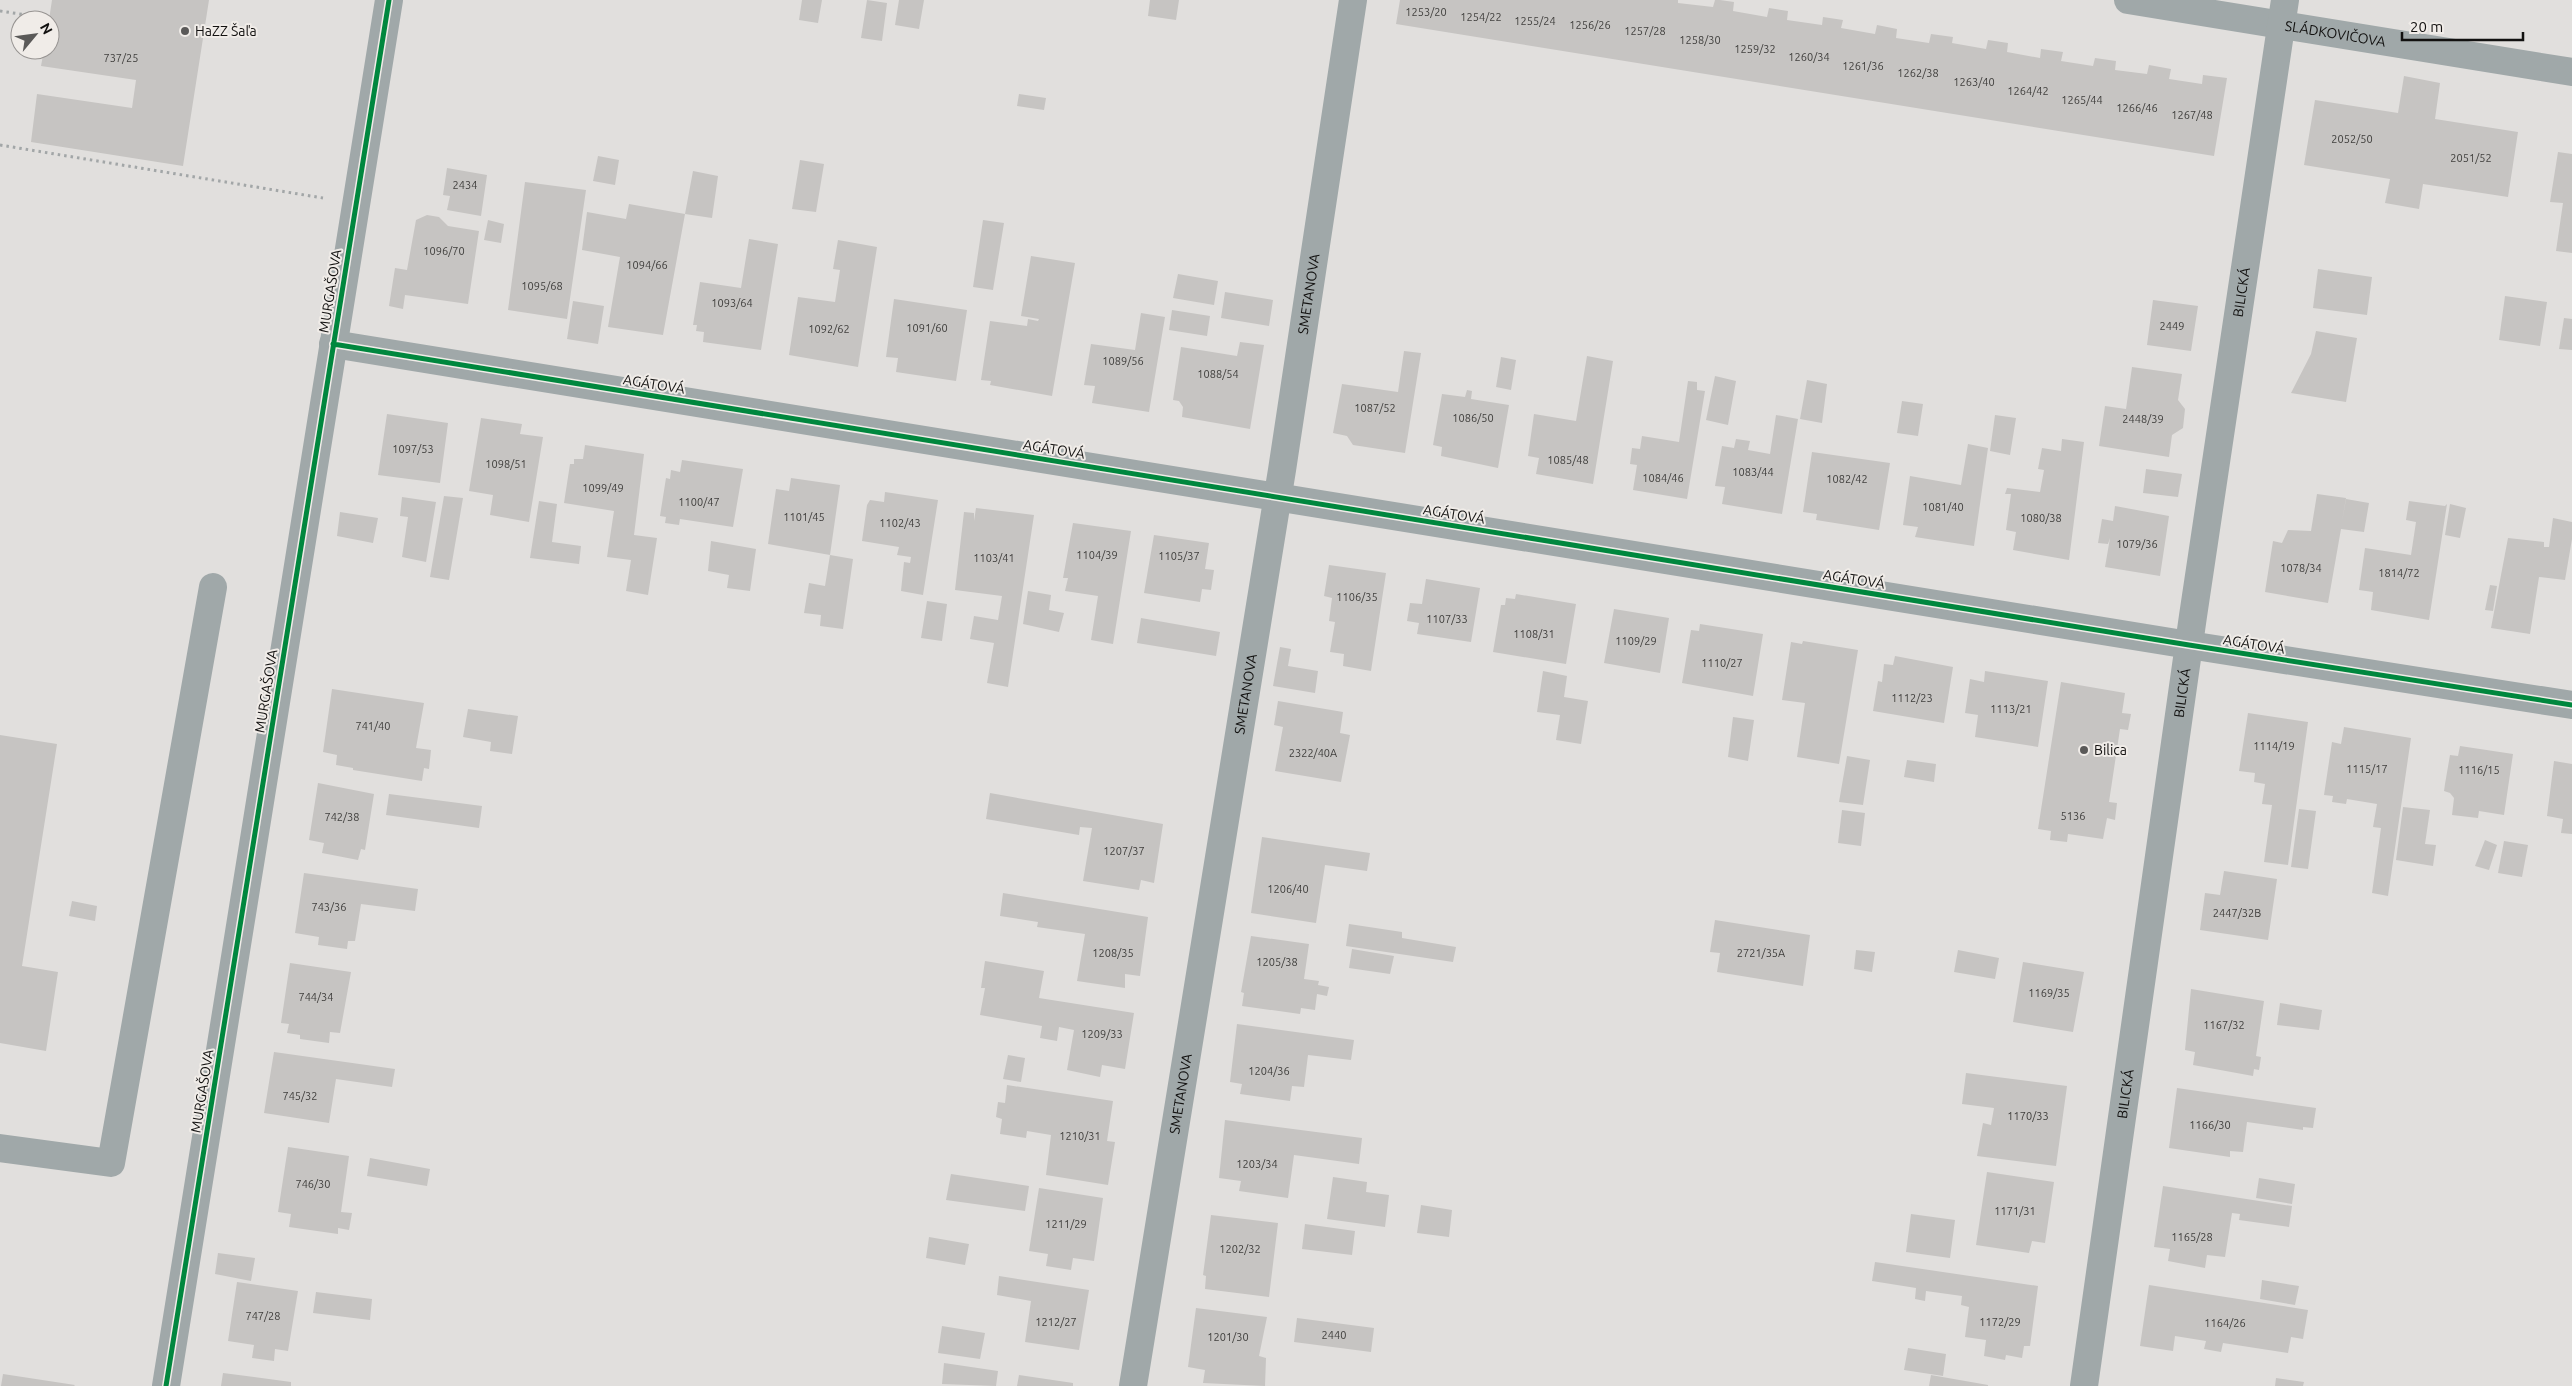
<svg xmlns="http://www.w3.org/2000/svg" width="2572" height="1386" font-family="Ubuntu,sans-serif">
	<rect width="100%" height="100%" fill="#e1dfdd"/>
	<path fill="#c6c4c2" d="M52 0H209L183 166 31 142 37 94 132 108 136 80 41 66 44 50H50L49 20Z
		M802 0H822L818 23 799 20Z
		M867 0 887 3 882 41 861 38Z
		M899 0H924L919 29 895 25Z
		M1150 0H1179L1176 20 1148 16Z
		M1400 0H1678V3L1713 7 1715 0H1720L1734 2 1733 11 1767 17 1769 8 1788 11 1787 20 1822 25 1823 17 1843 20 1841 28 1875 34 1877 25 1897 29 1896 38 1929 43 1931 34 1953 37 1952 43 1986 49 1988 40 2008 43 2007 52 2040 58 2041 49 2063 52 2061 61 2093 66 2095 58 2116 61 2115 70 2147 74 2149 65 2171 69 2169 79 2202 84 2203 75 2227 78 2214 156 1396 24Z
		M2404 76 2440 83 2435 119 2518 132 2508 197 2423 184 2419 209 2385 203 2390 179 2304 165 2315 100 2398 113Z
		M1019 94 1046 98 1044 110 1017 106Z
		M2558 152 2572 154V253L2556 251 2563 203 2550 202Z
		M598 156 619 160 615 185 593 181Z
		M800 160 824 164 816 212 792 209Z
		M447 168 487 175 481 216 447 210 450 196 443 195Z
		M693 171 718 176 712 218 685 214Z
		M525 182 586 190 567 319 508 310Z
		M629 204 685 214 663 335 608 327 620 257 582 250 587 212 626 219Z
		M427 215 439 217 448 226 479 231 468 304 405 295 403 309 389 306 395 268 407 270 416 220Z
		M488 220 504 224 501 243 484 240Z
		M983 220 1004 223 993 290 973 287Z
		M749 239 778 244 761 350 703 342 704 332 696 331 697 325H693L700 282 741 288Z
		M838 240 877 247 858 367 789 355 798 297 835 302 840 270 833 269Z
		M1031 256 1075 263 1052 396 990 385 991 381 981 380 990 321 1027 326 1028 319 1038 321 1039 319 1021 316Z
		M2318 269 2372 277 2367 315 2313 308Z
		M1178 274 1218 281 1214 305 1173 298Z
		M1225 292 1273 300 1269 326 1221 318Z
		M2505 296 2547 302 2540 346 2499 340Z
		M894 299 967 310 956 381 896 372 898 358 886 357Z
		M2153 300 2198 306 2191 351 2147 345Z
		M573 301 604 306 598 344 567 339Z
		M1172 310 1210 316 1207 336 1169 330Z
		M1141 313 1165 317 1149 412 1092 403 1095 386 1084 385 1091 344 1135 350Z
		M2564 318 2572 319V350L2559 349Z
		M2316 331 2357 338 2346 402 2291 393 2311 354Z
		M1240 342 1264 345 1250 429 1182 417 1183 407 1179 401 1173 400 1181 347 1237 356Z
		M1404 351 1421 353 1405 453 1353 445 1347 436 1333 433 1342 384 1398 392Z
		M1587 356 1613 361 1593 484 1536 474 1539 458 1528 456 1534 414 1576 421Z
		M1501 357 1516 360 1511 390 1496 387Z
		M2132 367 2182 374 2178 400 2185 409 2183 428 2172 435 2169 457 2099 446 2105 406 2126 409Z
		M1715 376 1736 381 1728 425 1706 420Z
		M1807 380 1827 384 1822 423 1800 419Z
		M1688 381 1697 382V390L1705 391 1687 499 1633 490 1637 465 1630 464 1632 448 1640 449 1642 436 1679 442Z
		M1467 390 1472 391 1471 399 1509 405 1498 468 1441 456 1442 447 1433 445 1442 394 1465 397Z
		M1902 401 1923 404 1918 436 1897 433Z
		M387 414 448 423 440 483 378 475Z
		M1776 415 1798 419 1782 514 1722 504 1725 487 1715 486 1722 446 1734 448 1736 439 1750 441 1748 450 1770 454Z
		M1995 415 2016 418 2010 455 1990 451Z
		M481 418 522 424 520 434 543 437 529 522 490 515 493 495 469 491Z
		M2062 439 2084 442 2069 560 2013 550 2016 532 2006 530 2011 494H2005L2007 488 2040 492 2044 470 2038 469 2042 448 2061 451Z
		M1968 444 1988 448 1974 546 1915 537 1918 527 1903 525 1910 476 1961 485Z
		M585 445 644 454 634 535 657 538 648 595 626 591 631 560 607 557 614 511 564 503 570 464H574V459H583Z
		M1812 452 1890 463 1879 530 1816 520 1817 514 1803 512Z
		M682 460 743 469 733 527 680 519 679 525 665 523 666 517 660 516 666 478 670 479 671 470 680 472Z
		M2146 469 2182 474 2178 497 2143 493Z
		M791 478 840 485 830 555 768 544 776 489 789 491Z
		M885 492 938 500 923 595 901 591 904 562 910 563 911 557 897 555 899 547 862 541 867 505 870 500 884 502Z
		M2317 494 2346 498 2342 522 2346 499 2369 503 2364 532 2341 529 2328 603 2265 592 2273 541 2282 543 2288 530 2311 531Z
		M444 496 463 498 449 580 430 577Z
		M402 497 436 502 426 562 402 557 408 517 400 516Z
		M539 501 557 504 552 542 581 546 579 564 530 558Z
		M2409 501 2445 506 2447 504 2429 620 2371 610 2373 592 2359 590 2365 548 2411 555 2416 522 2406 520Z
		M2450 504 2466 508 2460 538 2445 535Z
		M2115 506 2169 516 2160 576 2105 567 2110 538 2108 544 2098 543 2102 519 2113 521Z
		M976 508 1034 515 1008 687 987 683 994 643 970 639 974 616 998 620 1002 596 955 590 964 512 974 513V521Z
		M340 512 378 518 373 543 337 536Z
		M2553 518 2572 522V539L2565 580 2539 577 2530 634 2491 628 2508 538 2544 542V547H2549Z
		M1073 523 1131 531 1113 644 1091 640 1098 596 1065 591 1068 578H1063Z
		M1154 535 1209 543 1205 569 1214 570 1211 590 1202 589 1200 602 1144 593Z
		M711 541 756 549 750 591 727 588 729 575 708 571Z
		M830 555 853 559 843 629 820 626 821 615 804 613 809 583 825 586Z
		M1329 565 1386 573 1371 671 1343 666 1344 654 1330 652 1335 622 1329 621 1332 598 1324 596Z
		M1426 579 1480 588 1471 642 1417 634 1419 623 1407 621 1410 603 1422 604Z
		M2490 585 2497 586 2493 611 2485 610Z
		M1028 591 1051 595 1049 610 1064 613 1059 632 1023 624Z
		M1516 594 1576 604 1566 664 1493 652 1501 605H1505L1506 598 1515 599Z
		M927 601 947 604 942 641 921 638Z
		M1614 609 1669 618 1660 673 1604 663Z
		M1141 618 1220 632 1216 656 1137 643Z
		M1700 624 1763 634 1753 696 1682 683 1691 630 1699 631Z
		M1803 641 1858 650 1839 764 1797 757 1805 703 1782 700 1791 642 1802 644Z
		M1280 647 1291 649 1288 666 1318 671 1315 693 1273 686Z
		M1895 656 1953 667 1944 723 1873 711 1878 681 1882 682 1884 664 1893 665Z
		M1543 671 1567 676 1564 697 1588 701 1581 744 1556 740 1560 715 1537 712Z
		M1985 671 2048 681 2038 747 1975 737 1978 715 1965 713 1970 679 1984 682Z
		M2061 682 2125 693 2122 713 2131 714 2128 730 2120 729 2109 802 2117 803 2115 820 2107 818 2103 839 2068 834 2067 842 2050 840 2051 831 2038 829Z
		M332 689 424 703 416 748 431 750 429 769 424 768 422 781 353 770V768L336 765 337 755 323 752Z
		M1278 701 1343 712 1340 733 1350 735 1341 782 1275 771 1283 727 1274 725Z
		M468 709 518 716 512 754 490 751 491 742 463 737Z
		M2248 713 2308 722 2288 865 2264 862 2272 805 2262 804 2265 784 2254 782 2255 773 2239 771Z
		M1733 717 1754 720 1748 761 1728 757Z
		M2344 727 2411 738 2388 896 2372 893 2381 828 2373 827 2377 804 2347 799 2346 804 2332 802 2333 796 2324 795 2332 742 2341 744Z
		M0 735 57 744 22 966 58 972 46 1051 0 1043Z
		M2460 746 2513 754 2504 815 2479 811 2478 818 2452 815 2454 798 2450 793 2444 791 2445 784 2450 755 2458 756Z
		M1847 756 1870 760 1863 805 1839 802Z
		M1907 760 1936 764 1934 782 1904 777Z
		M2554 761 2572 764V834L2561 833 2563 819 2547 816Z
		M318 783 374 794 365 850 361 849 358 860 322 853 324 843 309 840Z
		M990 793 1163 824 1154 883 1141 880 1139 890 1083 881 1092 828 1080 827 1079 835 986 819Z
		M389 794 482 806 479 828 386 815Z
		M2403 807 2430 810 2425 844 2436 845 2433 866 2396 860Z
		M2299 809 2316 811 2308 869 2291 867Z
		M1842 810 1865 813 1861 846 1838 843Z
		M1262 837 1370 853 1367 871 1325 865 1316 923 1251 913Z
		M2485 840 2497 845 2489 870 2475 866Z
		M2504 841 2528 845 2522 877 2498 873Z
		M2224 871 2277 879 2268 940 2200 930 2205 893 2220 895Z
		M304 873 418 889 415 911 361 904 355 941H348L347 949 318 945 319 937 295 933Z
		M1003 893 1148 917 1140 976 1125 974V988L1077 981 1085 934 1037 927 1038 922 1000 916Z
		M72 901 97 906 95 921 69 916Z
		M1715 920 1810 935 1803 986 1717 972 1720 953 1710 952Z
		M1349 924 1402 932V938L1456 947 1453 962 1346 946Z
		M1251 936 1309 944 1304 979 1319 981 1318 985 1329 987 1327 996 1317 994 1315 1010 1301 1008 1300 1014 1242 1006 1244 993 1241 992Z
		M1352 949 1394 956 1390 974 1349 968Z
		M1856 950 1875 952 1872 972 1854 969Z
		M1958 950 1999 958 1995 979 1954 972Z
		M985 961 1044 971 1039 998 1134 1013 1125 1069 1102 1065 1100 1077 1067 1070 1074 1030 1059 1027 1057 1041 1040 1038 1042 1026 980 1015 985 988H981Z
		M2023 962 2084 972 2073 1032 2013 1022Z
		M290 963 351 972 340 1033 330 1032 329 1043 300 1039V1035L287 1033 289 1024 281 1023Z
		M2191 989 2264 1001 2256 1056 2261 1057 2259 1070 2254 1069 2253 1076 2193 1065 2195 1052 2185 1050Z
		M2280 1003 2322 1010 2319 1030 2277 1025Z
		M1237 1024 1354 1040 1351 1060 1308 1055 1304 1087 1292 1086 1290 1101 1240 1094 1242 1084 1230 1082Z
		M274 1052 395 1069 392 1087 336 1079 329 1123 264 1113Z
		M1008 1055 1025 1058 1021 1082 1003 1079Z
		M1966 1073 2067 1086 2056 1166 1977 1156 1983 1123 1991 1125 1994 1108 1962 1104Z
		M1007 1085 1113 1101 1107 1141 1115 1142 1108 1185 1046 1175 1051 1135 1027 1131 1026 1138 1000 1134 1002 1119 996 1117 998 1102 1005 1103Z
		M2177 1088 2316 1108 2313 1128 2303 1127V1130L2247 1122 2243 1152 2230 1151V1157L2169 1148Z
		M1225 1120 1362 1138 1359 1164 1294 1155 1288 1198 1239 1191 1241 1181 1219 1178Z
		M288 1147 349 1156 341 1212 352 1213 349 1230 338 1228V1234L289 1227 291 1214 278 1212Z
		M370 1158 430 1169 427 1186 367 1176Z
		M1987 1172 2054 1182 2045 1243 2032 1241 2029 1253 1976 1245Z
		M951 1174 1029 1186 1025 1211 946 1200Z
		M1333 1177 1367 1182 1366 1192 1389 1195 1385 1227 1327 1219Z
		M2259 1178 2295 1184 2292 1204 2256 1198Z
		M2163 1186 2292 1206 2289 1227 2239 1220 2240 1214 2232 1213 2225 1257 2207 1255 2205 1268 2168 1261 2170 1249 2154 1247Z
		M1039 1188 1103 1198 1094 1261 1073 1258 1071 1270 1046 1266 1048 1254 1029 1251Z
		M1421 1205 1452 1210 1449 1237 1417 1233Z
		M1911 1214 1955 1220 1950 1258 1906 1252Z
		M1211 1215 1278 1223 1269 1297 1205 1289 1206 1276 1203 1275Z
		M1305 1224 1355 1231 1352 1255 1302 1249Z
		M929 1237 969 1244 965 1265 926 1258Z
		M218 1253 255 1258 251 1281 215 1274Z
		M1875 1262 2038 1286 2030 1346H2024L2022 1358 2006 1355 2005 1360 1984 1356 1986 1340 1965 1337 1969 1307 1961 1305 1962 1296 1926 1291 1925 1301 1915 1299 1916 1288 1872 1281Z
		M999 1276 1089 1290 1079 1350 1025 1342 1031 1301 997 1295Z
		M2262 1280 2299 1286 2295 1305 2260 1299Z
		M237 1282 298 1291 288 1351 275 1349 274 1361 252 1358 254 1345 228 1341Z
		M2149 1285 2308 1310 2303 1339 2291 1337 2288 1353 2223 1343 2221 1352 2204 1349 2206 1341 2175 1336 2173 1351 2140 1346Z
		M316 1292 372 1299 370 1320 313 1313Z
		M1196 1308 1267 1317 1259 1356 1266 1358 1265 1386 1203 1383 1205 1370 1188 1367Z
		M1297 1318 1374 1328 1371 1352 1294 1342Z
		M942 1326 985 1333 980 1359 938 1353Z
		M1908 1348 1946 1354 1943 1376 1904 1370Z
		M944 1363 998 1371 996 1386 942 1384Z
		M223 1373 291 1382V1386H221Z
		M3 1374 75 1385 74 1386H1Z
		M1019 1375 1073 1383V1386H1017Z
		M1931 1375 1988 1385V1386H1929Z
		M2276 1378 2304 1382 2303 1386H2275Z"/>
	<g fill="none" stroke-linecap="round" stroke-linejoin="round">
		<path stroke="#a2a6a7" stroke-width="3" stroke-dasharray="2.5 4" stroke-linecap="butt" d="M0 11 40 17
			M0 145 323 198"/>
		<g stroke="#a0a8a9" stroke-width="28">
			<path id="s1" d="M2128 0 2572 72"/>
			<path d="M333 344 2189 645 2572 705"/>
			<path d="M0 1148 111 1163 213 587"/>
			<path d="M166 1386 389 0"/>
			<path id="s2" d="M1133 1386 1282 470 1353 0"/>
			<path id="s3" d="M2084 1386 2193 616 2285 0"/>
		</g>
		<g stroke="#f0ece8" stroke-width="8">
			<path id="cycleway" d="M333 344 2189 645 2572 705
				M166 1386 389 0"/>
		</g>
		<use href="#cycleway" stroke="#00873e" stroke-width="5"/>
	</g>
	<g fill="#5a5958" stroke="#f0ece8" stroke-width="2">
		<circle cx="185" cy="31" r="5"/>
		<circle cx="2084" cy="750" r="5"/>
	</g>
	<g text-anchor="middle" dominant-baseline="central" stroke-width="4" stroke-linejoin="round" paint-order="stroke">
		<g font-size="11" fill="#3f3e3c">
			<text x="1426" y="12">1253/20</text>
			<text x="1481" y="17">1254/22</text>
			<text x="1535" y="21">1255/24</text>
			<text x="1590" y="25">1256/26</text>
			<text x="1645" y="31">1257/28</text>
			<text x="1700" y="40">1258/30</text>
			<text x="1755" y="49">1259/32</text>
			<text x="1809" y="57">1260/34</text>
			<text x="121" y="58">737/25</text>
			<text x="1863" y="66">1261/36</text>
			<text x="1918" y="73">1262/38</text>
			<text x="1974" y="82">1263/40</text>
			<text x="2028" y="91">1264/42</text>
			<text x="2082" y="100">1265/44</text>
			<text x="2137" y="108">1266/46</text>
			<text x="2192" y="115">1267/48</text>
			<text x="2352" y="139">2052/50</text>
			<text x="2471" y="158">2051/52</text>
			<text x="465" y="185">2434</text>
			<text x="444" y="251">1096/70</text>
			<text x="647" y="265">1094/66</text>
			<text x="542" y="286">1095/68</text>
			<text x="732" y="303">1093/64</text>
			<text x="2172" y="326">2449</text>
			<text x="927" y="328">1091/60</text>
			<text x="829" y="329">1092/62</text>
			<text x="1123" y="361">1089/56</text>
			<text x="1218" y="374">1088/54</text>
			<text x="1375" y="408">1087/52</text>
			<text x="1473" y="418">1086/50</text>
			<text x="2143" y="419">2448/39</text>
			<text x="413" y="449">1097/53</text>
			<text x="1568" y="460">1085/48</text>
			<text x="506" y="464">1098/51</text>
			<text x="1753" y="472">1083/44</text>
			<text x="1663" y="478">1084/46</text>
			<text x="1847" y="479">1082/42</text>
			<text x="603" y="488">1099/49</text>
			<text x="699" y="502">1100/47</text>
			<text x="1943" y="507">1081/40</text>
			<text x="804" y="517">1101/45</text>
			<text x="2041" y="518">1080/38</text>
			<text x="900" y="523">1102/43</text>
			<text x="2137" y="544">1079/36</text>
			<text x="1097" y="555">1104/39</text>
			<text x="1179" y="556">1105/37</text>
			<text x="994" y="558">1103/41</text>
			<text x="2301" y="568">1078/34</text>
			<text x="2399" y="573">1814/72</text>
			<text x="1357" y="597">1106/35</text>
			<text x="1447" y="619">1107/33</text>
			<text x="1534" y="634">1108/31</text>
			<text x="1636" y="641">1109/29</text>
			<text x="1722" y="663">1110/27</text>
			<text x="1912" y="698">1112/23</text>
			<text x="2011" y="709">1113/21</text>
			<text x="373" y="726">741/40</text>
			<text x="2274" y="746">1114/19</text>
			<text x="1313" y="753">2322/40A</text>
			<text x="2367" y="769">1115/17</text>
			<text x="2479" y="770">1116/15</text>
			<text x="2073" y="816">5136</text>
			<text x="342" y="817">742/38</text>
			<text x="1124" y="851">1207/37</text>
			<text x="1288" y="889">1206/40</text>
			<text x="329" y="907">743/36</text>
			<text x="2237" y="913">2447/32B</text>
			<text x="1113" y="953">1208/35</text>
			<text x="1761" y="953">2721/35A</text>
			<text x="1277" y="962">1205/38</text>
			<text x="2049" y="993">1169/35</text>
			<text x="316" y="997">744/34</text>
			<text x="2224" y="1025">1167/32</text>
			<text x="1102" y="1034">1209/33</text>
			<text x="1269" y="1071">1204/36</text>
			<text x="300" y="1096">745/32</text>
			<text x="2028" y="1116">1170/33</text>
			<text x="2210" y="1125">1166/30</text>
			<text x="1080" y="1136">1210/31</text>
			<text x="1257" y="1164">1203/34</text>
			<text x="313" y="1184">746/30</text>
			<text x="2015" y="1211">1171/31</text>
			<text x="1066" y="1224">1211/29</text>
			<text x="2192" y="1237">1165/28</text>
			<text x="1240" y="1249">1202/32</text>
			<text x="263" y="1316">747/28</text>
			<text x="1056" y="1322">1212/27</text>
			<text x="2000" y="1322">1172/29</text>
			<text x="2225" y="1323">1164/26</text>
			<text x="1334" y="1335">2440</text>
			<text x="1228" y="1337">1201/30</text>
		</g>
		<g font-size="14" fill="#121110" stroke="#f0ece8" text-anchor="start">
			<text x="195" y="31">HaZZ Šaľa</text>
			<text x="2094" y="750">Bilica</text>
		</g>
		<g font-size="14" fill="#121110" stroke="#f0ece8">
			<text stroke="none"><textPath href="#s1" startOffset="210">SLÁDKOVIČOVA</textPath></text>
			<text transform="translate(330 291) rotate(-81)">MURGAŠOVA</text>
			<text stroke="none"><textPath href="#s3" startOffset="1105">BILICKÁ</textPath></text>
			<text stroke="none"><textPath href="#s2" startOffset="1106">SMETANOVA</textPath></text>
			<text transform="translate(654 384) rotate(9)">AGÁTOVÁ</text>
			<text transform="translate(1054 449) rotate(9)">AGÁTOVÁ</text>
			<text transform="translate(1454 514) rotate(9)">AGÁTOVÁ</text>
			<text transform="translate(1854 579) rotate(9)">AGÁTOVÁ</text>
			<text transform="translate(2254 644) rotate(9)">AGÁTOVÁ</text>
			<text transform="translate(266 691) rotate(-81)">MURGAŠOVA</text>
			<text stroke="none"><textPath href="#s2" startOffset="701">SMETANOVA</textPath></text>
			<text stroke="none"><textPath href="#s3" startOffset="700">BILICKÁ</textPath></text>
			<text transform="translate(202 1091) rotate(-81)">MURGAŠOVA</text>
			<text stroke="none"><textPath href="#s2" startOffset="296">SMETANOVA</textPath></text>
			<text stroke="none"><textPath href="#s3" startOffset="295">BILICKÁ</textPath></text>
		</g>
	</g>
	<g transform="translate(35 35) rotate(61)"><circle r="24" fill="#f0ece8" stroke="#979492"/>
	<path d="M0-4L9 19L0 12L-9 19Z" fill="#5a5958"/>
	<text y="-8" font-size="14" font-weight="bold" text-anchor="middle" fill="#121110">N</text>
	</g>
	<path d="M2402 32v8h121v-8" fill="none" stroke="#121110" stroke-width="2.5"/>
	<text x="2410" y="32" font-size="15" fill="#121110" stroke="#f0ece8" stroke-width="4" paint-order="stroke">20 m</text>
</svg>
